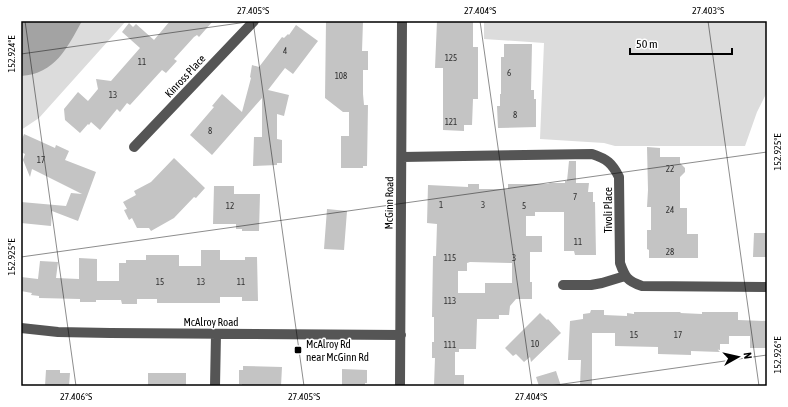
<svg xmlns="http://www.w3.org/2000/svg" width="788" height="407" font-family="'Asap Condensed',sans-serif">
	<rect width="100%" height="100%" fill="#fff"/>
	<path fill="#dcdcdc" d="M21 21H126L39 118 21 130Z
		M484 21H767V92L757 112 745 146H615L604 143 540 139 544 43 484 39Z"/>
	<path fill="#a3a3a3" d="M21 21H82C67 48 55 74 21 76Z"/>
	<path fill="#c4c4c4" fill-rule="evenodd" d="M170 21H213L199 37 197 35 194 37 174 59 177 61 166 73 162 70 130 105 127 103 120 112 117 109 100 130 91 122 89 125 88 124 80 133 65 120 64 109 78 92 88 101 98 89 96 79 111 81 140 48 122 32 129 23 133 27 136 24 154 40Z
		M326 21H363L362 51H368V70H363V94L364 105H368L367 166H363V168H341V136H349V112H343L325 98Z
		M437 21H473V47H478V99H473L472 125H464V131L443 130V68H435Z
		M296 25 318 41 293 74 285 68 268 90 289 95 284 116 277 114V139L282 140V163H277V165L253 166 254 137H262V98L212 155 190 135 214 107 212 106 222 94 242 112 251 78 250 77 252 65 259 67 282 37 284 38 288 34 289 35Z
		M504 44H532L531 90H534V99H536V127L498 128 497 106H500V94H501V57H504Z
		M24 134 55 148 56 145 69 151 65 160 96 172 78 221 52 211 51 226 21 223V202L66 206 71 193 82 194 32 169 30 177 23 160 25 154 21 152V142Z
		M647 147 660 148V157H680V163L685 168V172L680 177V208H687V234H698V258H649V250L647 249V230H651V207H647L648 190Z
		M174 158 205 188 196 198 194 197 174 218 151 231 149 228H137L132 218 129 220 124 210 127 209 123 202 136 195 134 191 151 182Z
		M569 161H576V183H589L588 192H593V202H595L596 255H575L574 251H564V212H535V216H526V236H542V252H530V282H532V299H516L510 306 509 315H499V319H477L476 349H459V352H455V375H464V386H434L435 358H432V342H434V317H432L433 256H436L437 224 427 223 428 185 468 187V184H479V189H508V184H548L550 183H565V181H567ZM470 262 512 263V283H485V293H458V271H467V263Z
		M214 186H234V194H260L259 231H242V229H236V224H213Z
		M327 209 347 211 344 250 324 249Z
		M754 233H767V257H753Z
		M201 250H220V260H245V257H257L258 301H242V297H220V303H157V299H137V304H122L121 300H96V302H80V299L39 298V296L31 295 32 293 21 291V277L38 279 40 261 58 262 56 278 79 279V258L97 259V281H119V263H126V260H146V255H179V266H201Z
		M591 310H604V315L627 316V313L634 314V312H681L680 313 702 314V312H738V320L767 321V348H750V336H729V344H720V352L691 351V355L658 354V347L615 346V333H592V386H580L581 360H568L570 321 583 319V314L590 313Z
		M540 313 547 320 548 319 561 333 531 362 530 357 524 362 516 354 513 356 505 348Z
		M243 366 282 367 281 386H242V384H239V370H243Z
		M342 369 367 370V383H365V386H342Z
		M46 370H60V373H70L69 386H45Z
		M556 371 561 386H539L536 377Z
		M148 373H186V386H148Z"/>
	<g fill="none" stroke-linecap="round" stroke-linejoin="round">
		<path stroke="#555" stroke-width="10" d="M134 147 254 21
			M402 157 592 154C607 159 612 163 619 177L620 263C625 277 627 281 642 286L767 287
			M563 285H591L602 283 625 276
			M21 328 58 332 110 333 401 335
			M215 386 216 334
			M400 386 402 21"/>
	</g>
	<path fill="none" stroke="#000" stroke-width="1" stroke-opacity="0.45" d="M25 21 76 386M253 21 304 386M480 21 532 386M708 21 759 386M21 54 254 21M21 257 767 152M549 386 767 355"/>
	<rect fill="#000" stroke="#fff" stroke-width="1.5" x="294" y="346" width="8" height="8" rx="2"/>
	<g text-anchor="middle" dominant-baseline="central" stroke-width="3" stroke-linejoin="round" paint-order="stroke">
		<g font-size="9" fill="#313131">
			<text x="285" y="51">4</text>
			<text x="451" y="58">125</text>
			<text x="142" y="62">11</text>
			<text x="509" y="73">6</text>
			<text x="341" y="76">108</text>
			<text x="113" y="95">13</text>
			<text x="515" y="115">8</text>
			<text x="451" y="122">121</text>
			<text x="210" y="131">8</text>
			<text x="41" y="160">17</text>
			<text x="670" y="169">22</text>
			<text x="575" y="197">7</text>
			<text x="441" y="205">1</text>
			<text x="483" y="205">3</text>
			<text x="230" y="206">12</text>
			<text x="524" y="206">5</text>
			<text x="670" y="210">24</text>
			<text x="578" y="242">11</text>
			<text x="670" y="252">28</text>
			<text x="450" y="258">115</text>
			<text x="514" y="258">3</text>
			<text x="160" y="282">15</text>
			<text x="201" y="282">13</text>
			<text x="241" y="282">11</text>
			<text x="450" y="301">113</text>
			<text x="634" y="335">15</text>
			<text x="678" y="335">17</text>
			<text x="535" y="344">10</text>
			<text x="450" y="345">111</text>
		</g>
		<g font-size="11" fill="#000" stroke="#fff">
			<text transform="translate(185 76) rotate(-47)">Kinross Place</text>
			<text transform="translate(389 203) rotate(-89)">McGinn Road</text>
			<text transform="translate(608 210) rotate(-90)">Tivoli Place</text>
			<text x="211" y="322">McAlroy Road</text>
		</g>
		<g font-size="11" fill="#000" stroke="#fff" text-anchor="start">
			<text x="306" y="344">McAlroy Rd<tspan x="306" dy="13">near McGinn Rd</tspan></text>
		</g>
	</g>
	<rect width="788" height="407" fill="none" stroke="#ffffff" stroke-width="44"/>
	<g transform="translate(738 357) rotate(82)" stroke="#ffffff" stroke-width="3" paint-order="stroke">
	<path d="M0-3L7 15L0 10L-7 15Z" fill="#000000"/>
	<text y="-6" font-size="11" font-weight="bold" text-anchor="middle" fill="#000000">N</text>
	</g>
	<path d="M630 48v6h102v-6" fill="none" stroke="#000000" stroke-width="2"/>
	<text x="636" y="48" font-size="12" fill="#000000" stroke="#ffffff" stroke-width="3" paint-order="stroke">50 m</text>
	<rect x="22" y="22" width="744" height="363" fill="none" stroke="#000" stroke-width="1.5"/>
	<g font-size="10" text-anchor="middle" fill="#000">
		<text x="253" y="14">27.405°S</text>
		<text x="480" y="14">27.404°S</text>
		<text x="708" y="14">27.403°S</text>
		<text transform="translate(11 54) rotate(-90)" y="4">152.924°E</text>
		<text transform="translate(777 152) rotate(-90)" y="4">152.925°E</text>
		<text transform="translate(11 257) rotate(-90)" y="4">152.925°E</text>
		<text transform="translate(777 355) rotate(-90)" y="4">152.926°E</text>
		<text x="76" y="400">27.406°S</text>
		<text x="304" y="400">27.405°S</text>
		<text x="531" y="400">27.404°S</text>
	</g>
</svg>
